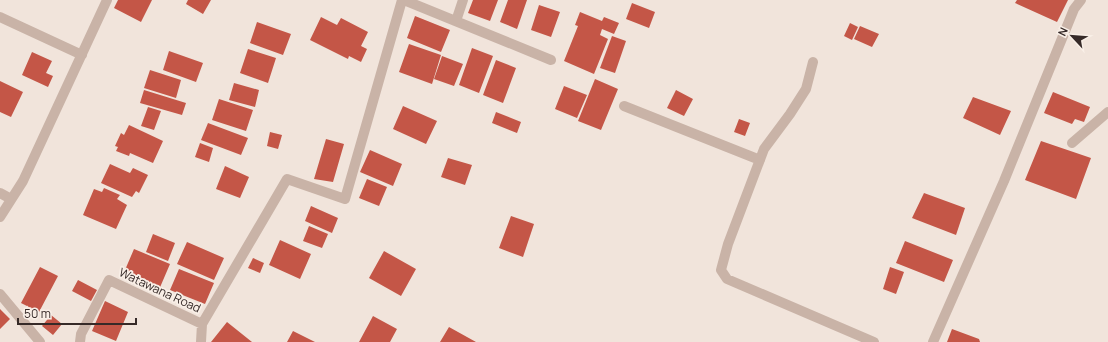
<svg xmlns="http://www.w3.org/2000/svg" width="1108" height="342" font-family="Manrope,sans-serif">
	<rect width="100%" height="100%" fill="#f1e4db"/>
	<path fill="#c45647" d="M118 0H152L141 22 114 8Z
		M188 0H211L203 14 186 4Z
		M473 0H498L490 21 468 13Z
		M508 0H527L517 29 500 22Z
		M1017 0H1068L1057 22 1015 3Z
		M632 3 655 12 649 28 626 19Z
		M539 5 560 12 551 37 531 30Z
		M580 12 602 21 604 17 619 23 614 34 602 29 600 35 608 39 594 74 564 61 578 26 575 25Z
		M415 16 450 30 441 52 407 38Z
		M321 17 337 25 341 18 368 32 361 46 367 49 361 62 349 56 348 59 310 40Z
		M257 22 291 34 283 55 250 43Z
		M850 23 858 27 852 40 844 36Z
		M860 26 879 34 872 47 854 39Z
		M612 36 626 41 615 73 600 68Z
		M409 44 441 55 432 84 399 72Z
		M472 48 493 56 479 93 459 85Z
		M248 49 276 58 268 83 240 73Z
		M169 51 203 63 196 82 163 70Z
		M32 52 52 61 46 73 53 76 48 87 22 75Z
		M442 56 463 64 454 86 434 79Z
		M496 60 516 68 503 103 483 95Z
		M150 70 181 80 176 98 144 88Z
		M595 79 618 89 601 130 578 121Z
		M0 81 23 92 11 117 0 112Z
		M234 83 259 90 255 107 229 100Z
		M564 86 587 95 577 118 555 109Z
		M144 90 186 103 182 115 140 103Z
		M676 90 693 99 684 116 667 108Z
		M1053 92 1090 107 1084 122 1075 119 1072 124 1044 113Z
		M973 97 1011 111 1000 135 963 118Z
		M219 99 253 110 246 131 212 120Z
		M403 106 437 121 426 144 393 129Z
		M148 107 161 111 154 130 141 126Z
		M496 112 521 122 517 133 492 123Z
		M739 119 750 123 745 136 734 132Z
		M208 123 248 138 241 155 201 140Z
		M129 125 163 141 153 163 130 153 129 156 116 151 118 147 115 146 121 133 124 135Z
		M270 132 282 135 278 149 267 146Z
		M326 139 344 144 333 182 314 179Z
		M1041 141 1091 158 1076 199 1025 180Z
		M200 143 213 148 209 162 195 157Z
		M370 150 402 164 393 186 360 172Z
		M448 158 472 165 465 185 441 177Z
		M110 164 130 173 133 168 148 175 139 193 136 191 132 197 101 183Z
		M225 166 249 177 240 198 216 189Z
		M367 179 387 187 379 206 359 198Z
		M104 188 120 195 117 199 127 205 116 229 83 215 94 189 102 192Z
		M924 193 965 208 956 235 912 218Z
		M311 206 338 218 332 233 305 221Z
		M511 216 534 224 523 257 499 248Z
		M309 226 328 234 322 248 303 241Z
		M153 234 175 243 168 261 146 252Z
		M280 240 311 254 300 279 269 265Z
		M905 241 953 260 944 282 896 263Z
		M187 242 224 258 214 280 177 264Z
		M134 249 170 264 158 292 122 277Z
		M384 251 416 269 401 296 369 278Z
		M253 258 264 263 260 273 248 268Z
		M40 267 58 276 39 312 21 303Z
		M890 267 904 272 896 294 883 289Z
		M179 269 214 283 205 304 170 290Z
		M78 280 97 290 91 301 72 291Z
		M105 301 128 312 116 341 92 331Z
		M0 309 10 319 0 329Z
		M51 315 62 324 53 335 42 326Z
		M373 316 397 329 390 342H359Z
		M227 322 252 342H211Z
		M449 327 476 342H440Z
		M952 329 979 339 980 342H947Z
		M293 331 315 342H287Z"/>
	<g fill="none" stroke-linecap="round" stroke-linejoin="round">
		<path stroke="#c9b3a7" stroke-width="10" d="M404 0 551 60
			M0 17 82 55
			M456 21 463 0
			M813 62 806 89 790 114 764 149 728 244 721 270 727 279 874 342
			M624 106 760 160
			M1072 143 1108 112
			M0 193 11 199
			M0 217 23 181 107 0
			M0 294 40 342
			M202 324 287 179 345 199 402 0
			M80 342 81 334 109 280 202 324 201 342
			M933 342 1004 181 1074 9 1081 0"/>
	</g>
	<g text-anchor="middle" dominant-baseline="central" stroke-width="3.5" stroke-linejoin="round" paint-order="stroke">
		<g font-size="12" fill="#362a28" stroke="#f9efe7">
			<text transform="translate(160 290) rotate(25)">Watawana Road</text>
		</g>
	</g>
	<g transform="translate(1072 36) rotate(296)" stroke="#f9efe7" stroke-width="3" paint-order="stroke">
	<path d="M0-3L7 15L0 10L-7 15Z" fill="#362a28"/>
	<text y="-6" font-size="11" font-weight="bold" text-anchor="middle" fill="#362a28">N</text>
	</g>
	<path d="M18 318v6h118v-6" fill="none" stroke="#362a28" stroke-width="2"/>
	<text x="24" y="318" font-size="12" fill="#362a28" stroke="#f9efe7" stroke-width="3" paint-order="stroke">50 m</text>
</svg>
